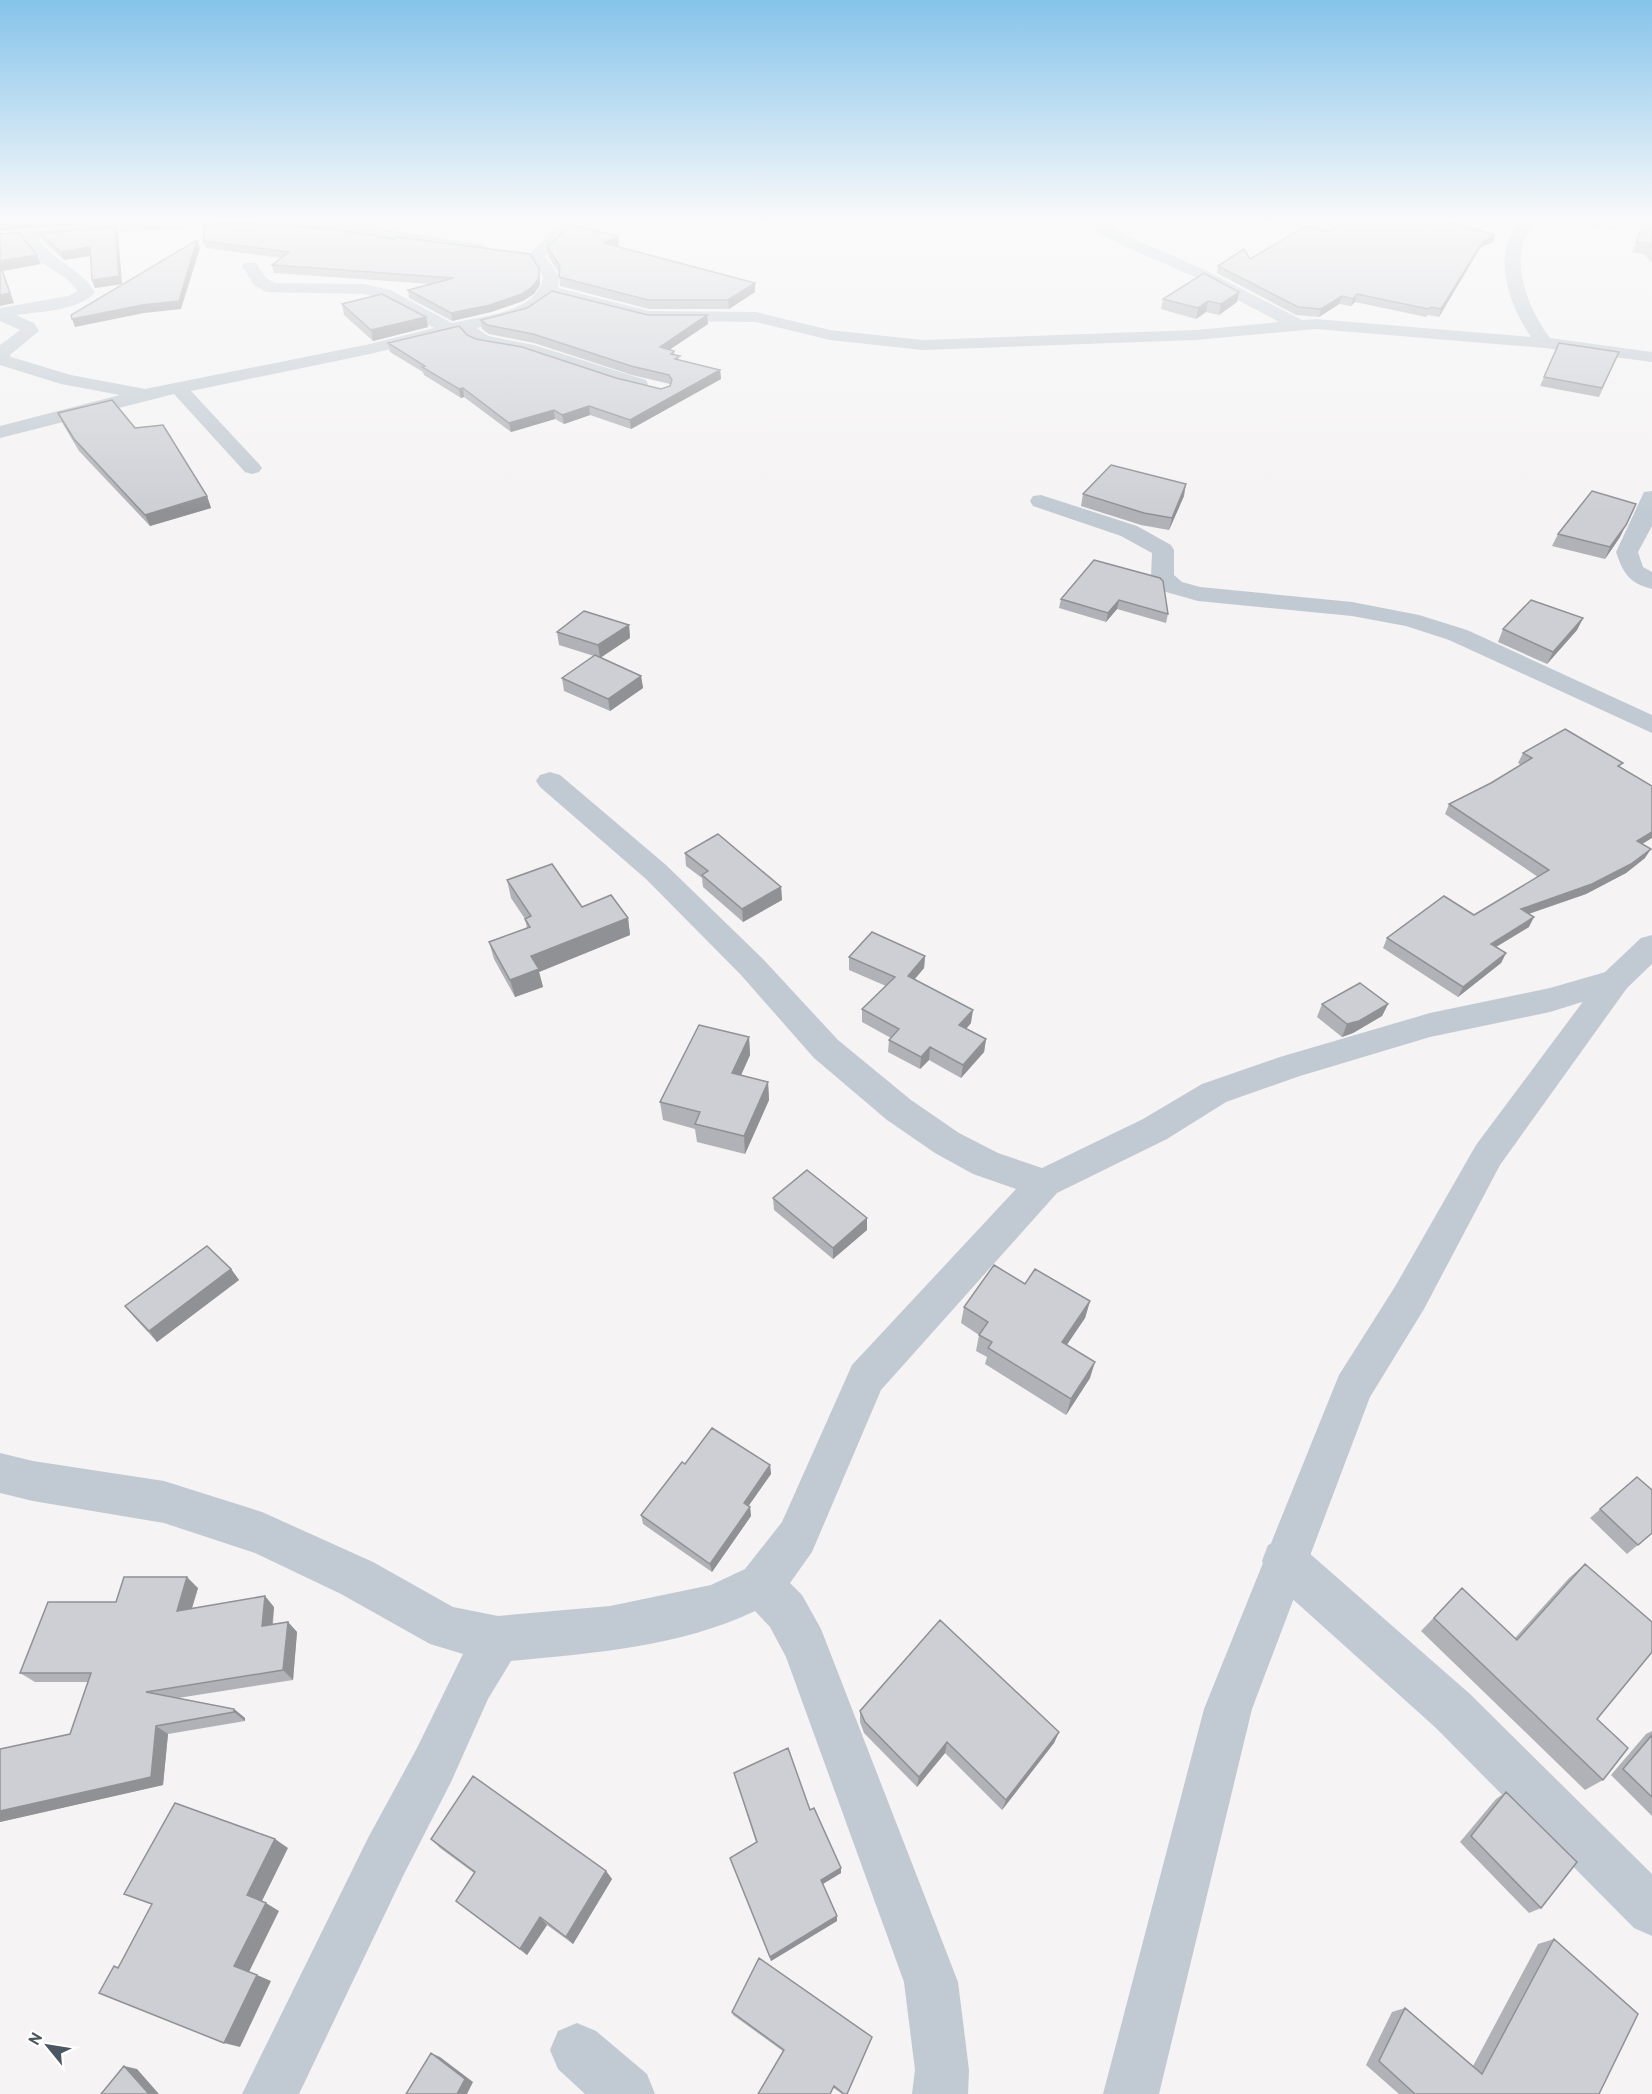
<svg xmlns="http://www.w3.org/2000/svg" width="1652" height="2094" font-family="Overpass,sans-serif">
	<rect width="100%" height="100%" fill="#f5f3f3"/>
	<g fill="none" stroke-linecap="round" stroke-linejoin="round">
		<path fill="#c1cad2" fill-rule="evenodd" d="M572 218H590L562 238 545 256 559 276 558 288 649 311 756 312 830 330 923 340 1196 330 1279 322 1193 276 1115 242 1077 221 1075 218H1093L1127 236 1205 270 1302 320 1316 319 1531 337C1514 312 1500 278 1506 248 1508 238 1516 227 1520 218H1535C1531 227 1524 237 1522 247 1516 278 1532 314 1550 338L1652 352V362L1544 348 1316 329 1196 340 923 350 830 340 756 322 649 321 553 297C535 319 502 321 477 328L488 336 534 345 646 380 648 384 646 388H632L525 354 478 345 470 342 461 332 370 354 191 391 259 464 262 468 259 472 252 474 245 472 174 394 0 438V426L120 395 61 384 0 365V345L20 330 0 321V308L68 296 78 291 67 279 41 262 24 240 0 243V233C95 224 191 216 287 220 352 223 417 234 481 244L489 249 481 254C416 244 351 232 286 230 203 226 121 231 39 239 54 262 81 269 95 292 82 310 38 312 16 315L34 323 39 331 10 355 11 357 71 375 145 389 370 344 434 328 378 298 364 294 266 292 254 285 242 266 244 263H256L266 278 275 283 364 284 390 290 452 323C480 316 540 313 543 276L529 255 550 232Z
			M1546 218C1562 217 1614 214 1625 225L1617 230 1554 223Z
			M1652 491V526L1638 552 1643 567 1652 572V589C1629 583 1623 573 1616 552L1644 492Z
			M1041 495 1137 526 1171 545 1174 550V575L1182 582 1200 587 1352 602 1419 615 1467 630 1652 715V733L1449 640 1406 626 1352 616 1198 601 1166 592 1151 577 1152 553 1121 536 1033 506 1030 501 1033 496Z
			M550 772 560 775 666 865 763 959 838 1040 911 1100 959 1133 998 1153 1042 1168 1143 1119 1202 1084 1280 1057 1430 1013 1550 988 1616 969 1627 972 1632 980 1627 988 1550 1012 1430 1037 1300 1076 1226 1102 1167 1139 1057 1193 881 1390 812 1552 790 1583 802 1595 821 1629 958 1982 969 2070 968 2094H912L915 2070 904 1982 786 1657 770 1627 755 1611C679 1647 594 1653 511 1661L488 1699 451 1782 404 1874 299 2094H242L368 1838 417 1748 463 1654 430 1644 341 1594 255 1553 164 1523 33 1501 0 1493V1453L33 1461 164 1481 262 1512 373 1562 453 1607 498 1616 610 1606 711 1585 745 1569 782 1522 852 1365 1016 1189 973 1174 935 1153 887 1120 814 1058 741 975 646 879 540 787 536 781 540 775Z
			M1284 1539 1300 1545 1470 1694 1652 1874V1936L1634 1928 1436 1728 1268 1577 1262 1561 1268 1545Z
			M577 2023 596 2031 647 2074 655 2094H585L558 2069 550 2050 558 2031Z"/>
		<path fill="#c1cad2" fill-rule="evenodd" d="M1652 935V964L1627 988 1500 1165 1424 1309 1370 1397 1252 1709 1159 2094H1103L1204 1709 1339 1375 1396 1285 1476 1145 1605 972 1641 938Z"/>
	</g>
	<path fill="#b0b2b7" d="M1646 218H1652V263L1644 254 1632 252Z
		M1433 225 1495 235 1493 242 1480 248 1439 317 1428 315 1426 317 1355 302 1351 306 1339 304 1319 317 1296 315 1217 273 1218 266 1250 259 1328 231Z
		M40 233 118 235 122 284 95 288 92 280 91 256 64 260 43 241Z
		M618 236 619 245 616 246 755 292 729 309H649L560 286 559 273 548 256 547 247Z
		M203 241 539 268 540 285 534 294 523 301 491 312 452 321 409 298 408 290 431 284 274 273 272 265 281 258 206 248Z
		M1239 292 1237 302 1219 315 1206 312 1196 319 1161 309 1163 299Z
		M342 304 426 317 428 327 373 341 344 315Z
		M648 315H707L708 324 669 350 674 351 675 355 680 360 720 370 721 379 631 429 590 415 564 424 555 419 511 432 464 397 461 398 424 375 423 372 390 352 388 343 467 335 476 339 616 378 661 389 671 385 670 384 632 375 534 343 489 334 482 329 481 320Z
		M1619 352 1599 397 1540 386 1544 377Z
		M58 413 135 428 207 496 211 508 150 526 79 451 63 424Z
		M1083 494 1184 496 1169 530 1141 525 1081 506Z
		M1558 534 1620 537 1605 559 1552 546Z
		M1094 560 1168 614 1166 623 1117 609 1106 622 1059 608 1061 599Z
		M1583 618 1577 630 1547 664 1498 642 1503 629Z
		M629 625 630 638 600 658 641 676 643 688 610 711 564 691 562 678 594 656 559 645 557 632Z
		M1523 753 1621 768 1643 844 1645 858 1626 873 1586 894 1529 914V927L1496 947 1506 953 1501 963 1458 997 1383 948 1387 938 1474 915 1538 877 1445 814 1449 804 1491 783 1521 765 1518 763Z
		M685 853 781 887 782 900 743 922 703 887 702 878 686 866Z
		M507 880 582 907 628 918 630 935 539 972 543 987 515 997 494 959 489 942 527 928 525 919 511 898Z
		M925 956 924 968 915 979 971 1023 966 1029 986 1039 984 1052 961 1078 929 1060 920 1069 888 1052 889 1040 891 1038 862 1022V1009L886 986 849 970V957Z
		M1322 1004H1388L1382 1016 1353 1033 1342 1037 1317 1017Z
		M749 1037 750 1055 741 1075 768 1082 769 1100 745 1154 697 1142 695 1129 663 1120 660 1102Z
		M773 1198 867 1218V1230L833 1259 774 1210Z
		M231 1269 239 1280 157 1342 134 1317 125 1306Z
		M1025 1284 1090 1301 1085 1318 1067 1344 1090 1378 1066 1415 985 1364 987 1357 976 1351 979 1335 961 1323 964 1307Z
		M685 1464 770 1465 771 1474 748 1506 750 1507 751 1516 712 1572 643 1524 641 1515Z
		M1637 1477 1652 1533 1627 1554 1590 1518Z
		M1585 1564 1597 1719 1603 1780 1585 1790 1421 1631 1462 1588 1515 1638 1569 1578Z
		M198 1588 192 1608 274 1607 273 1624 288 1622 297 1632 293 1680 178 1698 234 1709 245 1718V1721L168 1734 163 1785 0 1822V1749L70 1734 88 1682H35L20 1673 116 1602Z
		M860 1711 1059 1732 1054 1743 1002 1810 945 1753 917 1787 864 1733 860 1722Z
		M1652 1731V1816L1611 1775 1646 1734Z
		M734 1773 810 1810 841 1873 823 1884 837 1916V1921L771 1961 730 1858 756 1842Z
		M1506 1792 1541 1908 1529 1913 1460 1842 1496 1799Z
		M431 1839 606 1871 612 1879 573 1944 547 1925 527 1955 456 1901 474 1873 440 1848Z
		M1554 1939 1599 2094H1399L1366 2065 1392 2012 1405 2008 1473 2066 1538 1944Z
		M732 2012 871 2040 847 2094H842L733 2015Z"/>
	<path fill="#909195" d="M36 218H117V221L0 231V221Z
		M115 227 118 235 122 284 95 288 92 280Z
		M1495 235 1493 242 1480 248 1439 317 1441 309 1483 241Z
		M618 236 619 245 605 252 604 243Z
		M197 240 200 248 181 309 144 313 75 327 72 319Z
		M90 247 93 255 64 260 61 252Z
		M37 255 41 264 3 271 14 303 0 306V261Z
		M539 268 540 285 534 294 523 301 491 312 452 321 451 313Z
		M755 283V292L729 309 728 300Z
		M1239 292 1237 302 1219 315 1221 304Z
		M1357 294 1355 302 1351 306 1353 299Z
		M1342 296 1339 304 1319 317 1321 309Z
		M1208 301 1206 312 1196 319 1198 308Z
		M707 315 708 324 660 356V347Z
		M426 317 428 327 373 341 371 330Z
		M720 370 721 379 631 429 630 420Z
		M463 388 464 397 461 398 459 389Z
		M589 406 590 415 564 424 562 415Z
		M554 410 555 419 511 432 509 423Z
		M1186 484 1184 496 1169 530 1172 518Z
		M207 496 211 508 150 526 145 515Z
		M1626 525 1620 537 1605 559 1610 547Z
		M1119 600 1117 609 1106 622 1108 613Z
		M1583 618 1577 630 1547 664 1553 652Z
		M629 625 630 638 600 658 598 645Z
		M641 676 643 688 610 711 608 699Z
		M1652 832V838L1631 851 1637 841Z
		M1651 849 1645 858 1626 873 1586 894 1516 918 1521 909Z
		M781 887 782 900 743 922 742 909Z
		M1534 917 1529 927 1486 953 1491 944Z
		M628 918 630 935 539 972 543 987 515 997 510 980 531 956Z
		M1506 953 1501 963 1458 997 1463 987Z
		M925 956 924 968 907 988 908 976Z
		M1388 1004 1382 1016 1353 1033 1342 1037 1347 1024Z
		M973 1010 971 1023 958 1038 959 1025Z
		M749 1037 750 1055 734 1091 732 1073Z
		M986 1039 984 1052 961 1078 963 1065Z
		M930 1047 929 1060 920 1069 921 1057Z
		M768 1082 769 1100 745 1154 744 1136Z
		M867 1218V1230L833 1259V1248Z
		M231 1269 239 1280 157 1342 149 1331Z
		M1090 1301 1085 1318 1058 1358 1062 1342Z
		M1095 1362 1090 1378 1066 1415 1071 1399Z
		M770 1465 771 1474 745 1511 744 1503Z
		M750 1507 751 1516 712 1572 710 1564Z
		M187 1577 198 1588 188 1621 177 1611Z
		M265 1596 274 1607 271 1636 262 1626Z
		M288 1622 297 1632 293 1680 283 1670Z
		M234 1709 245 1718V1721L234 1712Z
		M156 1726 168 1734 163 1785 0 1822V1811Z
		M1059 1732 1054 1743 1002 1810 1006 1800Z
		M947 1742 945 1753 917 1787 919 1777Z
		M275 1839 288 1848 261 1903 247 1895Z
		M841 1868V1873L821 1885V1880Z
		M606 1871 612 1879 573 1944 566 1937Z
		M266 1903 279 1911 249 1972 234 1966Z
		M837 1916V1921L771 1961 770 1957Z
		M540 1917 547 1925 527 1955 520 1949Z
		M257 1975 271 1981 240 2047 224 2043Z
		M431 2053 440 2057 473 2082 467 2094H457Z
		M124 2066 137 2069 159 2094H149Z"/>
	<path fill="#cdcfd5" stroke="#909195" stroke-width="1.5" d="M0 218H36L0 221Z
		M1351 218H1403L1433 225 1439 219 1495 235 1483 241 1441 309 1431 307 1428 309 1357 294 1353 299 1342 296 1321 309 1298 307 1218 266 1244 249 1250 259 1305 226 1328 231Z
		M1646 218H1652V248L1649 244 1636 242Z
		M249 223 334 229 393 239 398 237 530 254 539 268V278L533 286 522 294 490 305 451 313 408 290 454 278 272 265 289 252 203 241 205 224Z
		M571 225 618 236 604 243 755 283 728 300H648L559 277 560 266 547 247Z
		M115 227 119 276 92 280 90 247 61 252 40 233Z
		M19 233 37 255 0 261V234Z
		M197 240 179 301 142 305 72 319 71 315Z
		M0 268H1L10 293 0 295Z
		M1204 273 1239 292 1221 304 1208 301 1198 308 1163 299Z
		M552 291 648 315H707L660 347 674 351 671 354 680 356 675 359 720 370 630 420 589 406 562 415 554 410 509 423 463 388 459 389 422 367 425 366 388 343 459 326 467 335 476 339 522 347 616 378 661 389 670 386 672 380 669 375 631 366 533 334 487 325 481 320 527 308Z
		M382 294 426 317 371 330 342 304Z
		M1559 343 1619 352 1602 388 1544 377Z
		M112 400 135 428 163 425 207 496 145 515 74 439 58 413Z
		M1111 465 1186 484 1172 518 1144 513 1083 494Z
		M1592 491 1636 504 1626 525 1610 547 1558 534Z
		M1094 560 1160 578 1163 581 1168 614 1119 600 1108 613 1061 599Z
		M1531 600 1583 618 1553 652 1503 629Z
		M584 611 629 625 598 645 557 632Z
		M595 655 641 676 608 699 562 678Z
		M1565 729 1623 763 1618 766 1652 786V832L1637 841 1651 849 1631 864 1592 884 1521 909 1534 917 1491 944 1506 953 1463 987 1387 938 1444 896 1474 915 1549 870 1449 804 1491 783 1532 758 1523 753Z
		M718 834 781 887 742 909 702 875 708 871 685 853Z
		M552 864 582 907 611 895 628 918 531 956 539 969 510 980 489 942 530 927 525 919 531 916 507 880Z
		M872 932 925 956 908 976 973 1010 959 1025 986 1039 963 1065 930 1047 921 1057 889 1040 899 1029 862 1009 895 977 849 957Z
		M1360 983 1388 1004 1359 1021 1347 1024 1322 1004Z
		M699 1025 749 1037 732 1073 768 1082 744 1136 695 1124 700 1112 660 1102Z
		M807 1170 867 1218 833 1248 773 1198Z
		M207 1246 231 1269 149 1331 125 1306Z
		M994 1265 1025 1284 1035 1269 1090 1301 1062 1342 1095 1362 1071 1399 988 1348 992 1342 979 1335 988 1322 964 1307Z
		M712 1428 770 1465 744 1503 750 1507 710 1564 641 1515 682 1462 685 1464Z
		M1637 1477 1652 1490V1533L1638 1545 1600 1509Z
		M1585 1564 1652 1622V1652L1597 1719 1628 1748 1603 1780 1434 1618 1462 1588 1517 1640Z
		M124 1577H187L177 1611 265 1596 262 1626 288 1622 283 1670 146 1692 234 1709V1712L156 1726 151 1777 0 1811V1749L70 1734 91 1673H20L48 1602H116Z
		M940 1620 1059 1732 1006 1800 947 1742 919 1777 865 1722 860 1711Z
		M1652 1735V1797L1623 1769Z
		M788 1748 810 1810 814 1808 841 1868 821 1880 837 1916 770 1957 730 1858 757 1842 734 1773Z
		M473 1776 606 1871 566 1937 540 1917 520 1949 456 1901 475 1872 431 1839Z
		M1506 1792 1577 1862 1541 1908 1471 1836Z
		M175 1803 275 1839 247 1895 266 1903 234 1966 257 1975 224 2043 99 1993 114 1966 118 1968 152 1904 124 1894Z
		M1554 1939 1638 2014 1599 2094H1415L1379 2061 1405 2008 1482 2074Z
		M759 1958 872 2037 847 2094H844L834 2086 830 2094H758L784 2050 732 2012Z
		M431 2053 465 2079 457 2094H406Z
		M124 2066 149 2094H101Z"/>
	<linearGradient id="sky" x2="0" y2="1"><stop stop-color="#85c3ea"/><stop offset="0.43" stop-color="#fafafa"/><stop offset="1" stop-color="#fafafa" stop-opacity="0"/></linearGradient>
	<rect width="1652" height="511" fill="url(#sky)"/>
	<g transform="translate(48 2046) rotate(300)" stroke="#ffffff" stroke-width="4.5" paint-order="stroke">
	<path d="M0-4.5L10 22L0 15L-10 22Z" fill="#4a5661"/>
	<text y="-9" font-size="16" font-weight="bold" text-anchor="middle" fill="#4a5661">N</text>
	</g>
</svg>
